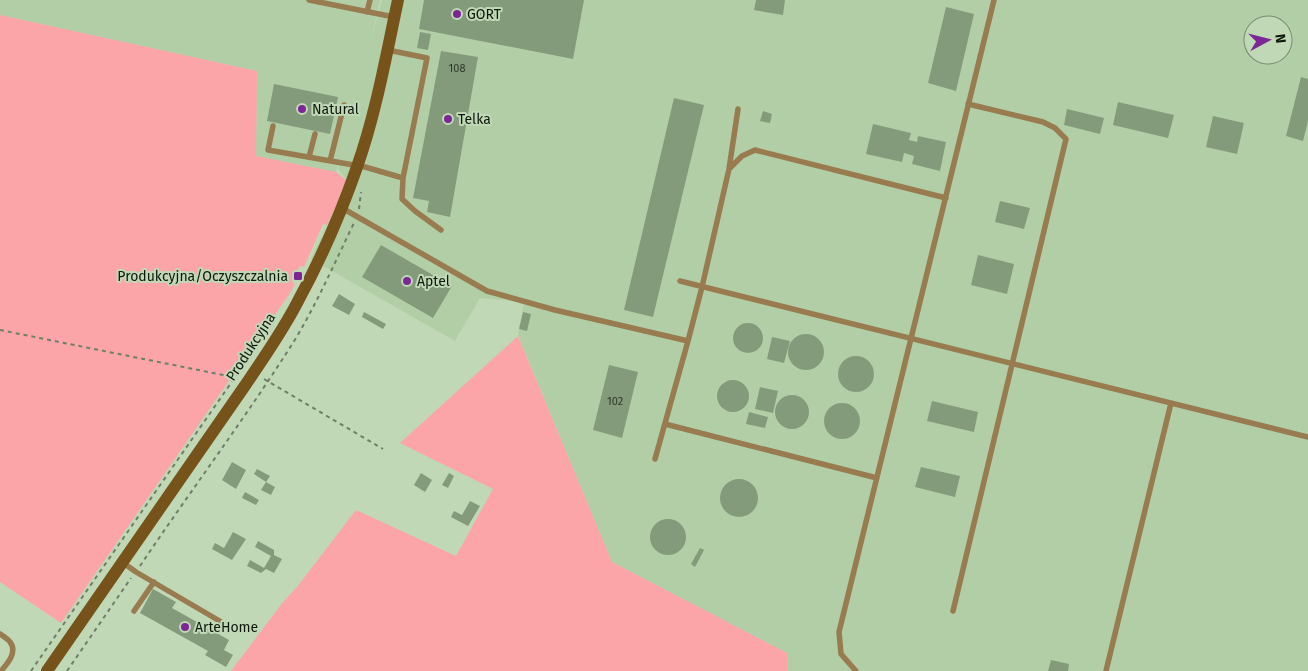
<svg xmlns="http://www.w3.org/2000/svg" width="1308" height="671" font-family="'Fira Sans',sans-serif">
	<rect width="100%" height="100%" fill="#c0d8b6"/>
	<path fill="#b2cea7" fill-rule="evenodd" d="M0 0H380L371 40 382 0H1308V671H787V653L612 562 518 335 524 302 480 298 455 341 311 259 336 206 346 179 339 170 338 164 336 172 256 156 257 71 0 15ZM1253 25H1283V55H1253Z"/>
	<path fill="#fca5a9" d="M0 15 257 71 256 156 336 172 346 180 336 206 327 225 323 224 304 267 300 266 292 282 295 284 290 293 61 623 0 582Z
		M518 336 612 562 787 653V671H231L283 602 297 587 356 510 456 556 493 489 400 443Z"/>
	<path fill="#849b7b" d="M424 0H584L573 59 419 29Z
		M756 0H785L783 15 754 10Z
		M946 7 974 14 956 91 928 83Z
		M420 32 431 34 428 50 417 48Z
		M441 51 478 57 450 217 427 212 429 201 413 198Z
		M1301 77 1308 79V121L1303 141 1286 136Z
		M274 84 338 97 330 134 267 121Z
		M674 98 704 105 653 317 624 310Z
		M1118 102 1174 115 1168 138 1113 125Z
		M1067 109 1104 118 1100 134 1064 125Z
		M763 111 772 114 770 123 760 121Z
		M1213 116 1244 123 1237 154 1206 147Z
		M873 124 911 133 909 140 917 142 918 136 946 142 940 171 912 164 914 156 904 153 902 162 866 154Z
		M1000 201 1030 208 1024 229 995 222Z
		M381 245 452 286 433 318 362 277Z
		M978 255 1014 264 1007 294 971 285Z
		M339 294 355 304 349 315 332 306Z
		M364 312 386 324 383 329 362 317Z
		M523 312 531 314 527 331 519 329Z
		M733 338a15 15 0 1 1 30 0a15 15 0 1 1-30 0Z
		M788 352a18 18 0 1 1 36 0a18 18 0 1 1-36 0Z
		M772 337 790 341 784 363 767 359Z
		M838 374a18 18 0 1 1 36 0a18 18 0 1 1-36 0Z
		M609 365 638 372 622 438 593 430Z
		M717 396a16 16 0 1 1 32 0a16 16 0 1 1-32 0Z
		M760 387 778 391 773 413 755 409Z
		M775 412a17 17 0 1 1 34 0a17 17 0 1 1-34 0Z
		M932 401 978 412 974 432 927 421Z
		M824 421a18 18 0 1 1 36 0a18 18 0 1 1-36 0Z
		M749 412 768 417 765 428 746 424Z
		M232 462 246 470 236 489 222 480Z
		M921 467 960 476 955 497 915 487Z
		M257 469 270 476 266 482 254 474Z
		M421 473 432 480 425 492 414 485Z
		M449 473 454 476 448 488 442 485Z
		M720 498a19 19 0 1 1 38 0a19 19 0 1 1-38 0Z
		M266 482 275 487 271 495 261 490Z
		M245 492 259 500 256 505 242 498Z
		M470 501 480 506 468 526 451 517 454 511 462 515Z
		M650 537a18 18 0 1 1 36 0a18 18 0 1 1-36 0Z
		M233 532 246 539 232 560 212 549 215 543 224 548Z
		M258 541 274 550V555L282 559 274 573 266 569 261 573 247 566 250 560 264 568 271 556 255 547Z
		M700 548 704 550 695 567 691 564Z
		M153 589 176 602 172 608 229 640 224 650 233 655 226 667 205 655 208 651 140 613Z
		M1051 660 1069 664 1068 671H1048Z"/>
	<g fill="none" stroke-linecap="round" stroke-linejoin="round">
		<path stroke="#6e7f67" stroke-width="2" stroke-dasharray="4 4" stroke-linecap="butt" d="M359 209 361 192
			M0 330 228 376 232 379
			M264 379 383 449
			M140 566C191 490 247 416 296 338 318 301 335 262 354 223
			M31 671 256 347
			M67 671 131 578"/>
		<path stroke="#987b4f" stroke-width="5.5" d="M309 0 394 17
			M367 12 370 0
			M388 50 427 58 403 178 402 199 415 211 441 230
			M273 126 268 150 365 167 403 178
			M309 157 315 134
			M330 161 344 105
			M730 168 742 156 755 150 946 198
			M342 208 487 291 555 310 688 341 655 459
			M680 281 1308 437
			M688 341 702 287 729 169 738 109
			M665 424 877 478
			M122 562 136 572 223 623
			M134 611 154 582
			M953 611 1066 139 1055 128 1043 122 968 104
			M0 634C3 636 8 639 10 642 18 652 7 664 1 671
			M856 671 841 654 839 632 994 0
			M1106 671 1171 403"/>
		<path stroke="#75531a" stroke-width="12" d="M47 671 244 387C263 359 282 332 297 303 321 259 341 213 357 167 376 113 386 56 398 0"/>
	</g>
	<g fill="#7c2796" stroke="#c0d8b6" stroke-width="2">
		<circle cx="457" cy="14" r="5"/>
		<circle cx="302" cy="109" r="5"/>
		<circle cx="448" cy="119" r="5"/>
		<rect x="293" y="271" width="10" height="10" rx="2.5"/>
		<circle cx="407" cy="281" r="5"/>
		<circle cx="185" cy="627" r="5"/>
	</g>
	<g text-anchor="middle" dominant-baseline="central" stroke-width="4" stroke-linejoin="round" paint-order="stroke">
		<g font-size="11" fill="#2c3928">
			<text x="457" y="68">108</text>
			<text x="615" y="401">102</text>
		</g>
		<g font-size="14" fill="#0f180c" stroke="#c0d8b6" text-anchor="start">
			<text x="467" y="14">GORT</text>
			<text x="312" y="109">Natural</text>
			<text x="458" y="119">Telka</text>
			<text x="288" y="276" text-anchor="end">Produkcyjna/Oczyszczalnia</text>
			<text x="417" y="281">Aptel</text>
			<text x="195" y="627">ArteHome</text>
		</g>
		<g font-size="14" fill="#0f180c" stroke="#c0d8b6">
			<text transform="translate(251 347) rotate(-57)">Produkcyjna</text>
		</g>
	</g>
	<g transform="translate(1268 40) rotate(83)"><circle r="24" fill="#c0d8b6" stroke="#798b72"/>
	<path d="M0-4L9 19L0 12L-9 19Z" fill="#7c2796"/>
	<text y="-8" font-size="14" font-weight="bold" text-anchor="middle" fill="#0f180c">N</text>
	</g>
</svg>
